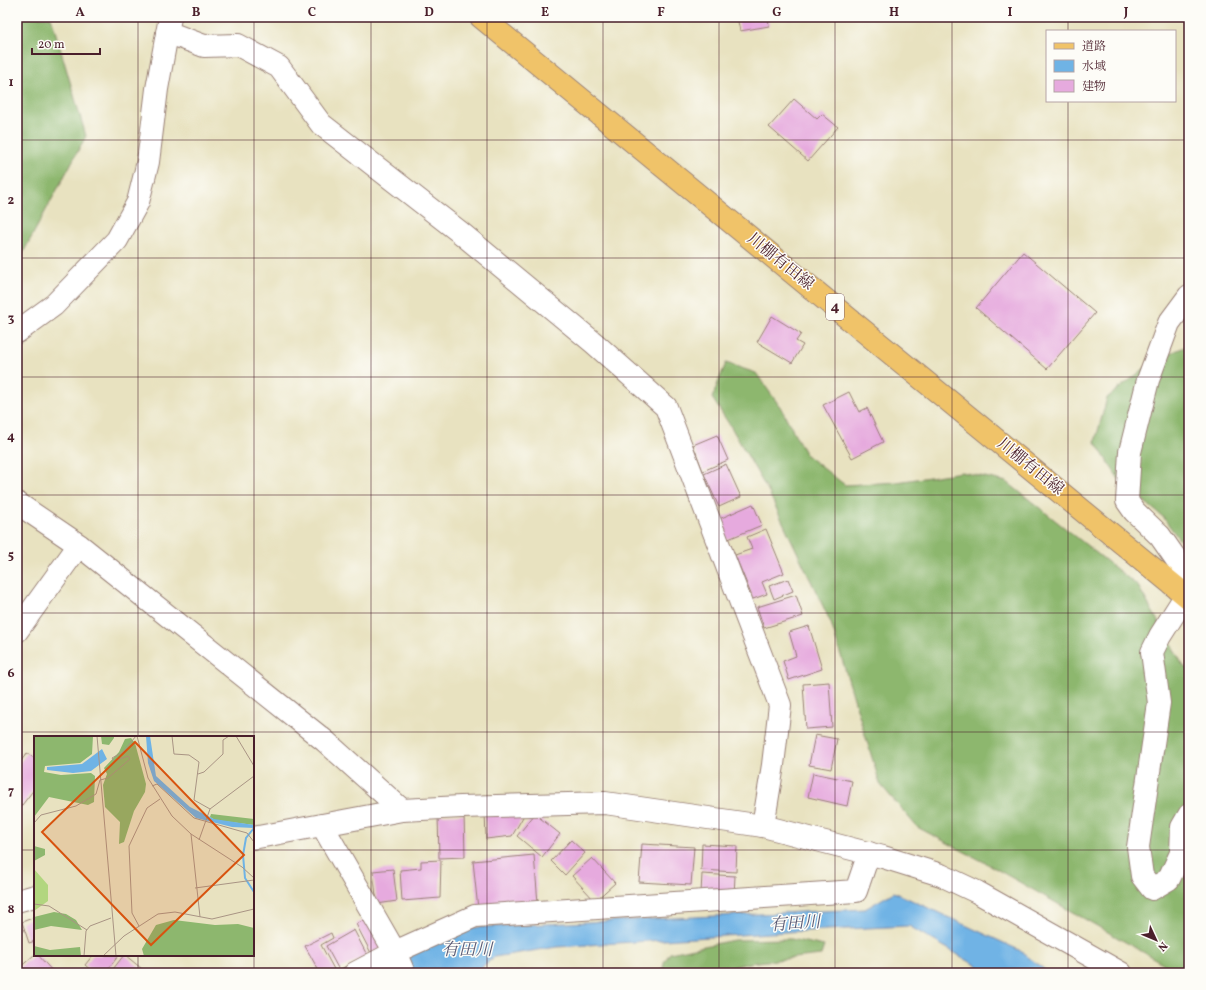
<svg xmlns="http://www.w3.org/2000/svg" width="1206" height="990" font-family="Vollkorn,'Noto Serif JP',serif">
	<rect width="100%" height="100%" fill="#fdfcf7"/>
	<filter id="ink" filterUnits="userSpaceOnUse"><feTurbulence type="fractalNoise" baseFrequency=".025" numOctaves="2"/><feDisplacementMap in="SourceGraphic" scale="8" xChannelSelector="R" yChannelSelector="G"/><feConvolveMatrix kernelMatrix="1 2 1 2 8 2 1 2 1" color-interpolation-filters="sRGB"/></filter>
	<filter id="wash" filterUnits="userSpaceOnUse"><feTurbulence type="fractalNoise" baseFrequency=".012" numOctaves="4" result="noise"/><feDisplacementMap in="SourceGraphic" scale="16" xChannelSelector="R" yChannelSelector="G"/><feGaussianBlur stdDeviation="0.9" result="paint"/><feColorMatrix in="noise" values="0 0 0 0 0 0 0 0 0 0 0 0 0 0 0 0 0 1.4 0 .05"/><feComposite in="paint" operator="in"/></filter>
	<g filter="url(#wash)">
		<rect width="100%" height="100%" fill="#e8e2c0"/>
		<path fill="#8db76e" stroke="#6c6b4c" d="M17 17H51L86 136 17 264Z
			M1189 345V553L1163 517 1120 481 1095 442 1107 398 1155 360Z
			M726 363 756 373 781 408 806 455 845 485 897 482 962 472 1007 482 1138 586 1184 667 1189 669V973H1180L984 862 917 827 880 784 831 623 769 493 731 427 712 398Z
			M791 939 824 946 821 955 749 963 707 973H676L663 971 664 962 670 953 734 940Z"/>
		<path fill="#6fb3e5" stroke="#5c6988" d="M894 892 1019 950 1049 973H989L909 926 785 932 557 947 494 957 475 973H366L461 928 865 909Z"/>
		<g id="blocks">
			<path fill="#e6aade" d="M737 17H768L769 26 740 31Z
				M787 17H802V18L788 20Z
				M794 99 817 119 822 114 838 127 808 161 769 127Z
				M1023 252 1095 313 1047 369 976 308Z
				M772 316 801 334 796 341 803 345 792 363 757 342Z
				M849 392 859 412 867 408 883 442 852 458 823 405Z
				M717 435 728 460 703 471 693 445Z
				M726 464 741 497 719 507 704 474Z
				M753 504 762 525 726 540 717 520Z
				M766 529 784 573 762 582 767 594 753 599 735 555 752 549 747 537Z
				M788 579 793 591 774 599 769 586Z
				M796 595 803 616 764 628 757 607Z
				M809 626 822 669 789 680 783 661 796 656 789 632Z
				M829 682 832 727 806 729 803 684Z
				M815 735 837 739 831 769 809 765Z
				M27 753 35 759V788L19 809 17 807V766Z
				M813 773 852 781 847 806 808 797Z
				M527 810 512 836 486 839 485 812Z
				M464 814 465 857 439 858 438 815Z
				M535 814 560 834 542 857 517 836Z
				M571 840 585 853 565 875 551 861Z
				M642 844 694 847 691 885 639 882Z
				M702 844 737 846 736 872 701 870Z
				M534 855 538 903 478 909 473 861Z
				M592 858 615 883 595 901 572 876Z
				M441 860 440 898 402 901 400 870 421 868V861Z
				M393 869 397 901 377 904 373 871Z
				M702 874 735 876 734 895 701 893Z
				M35 917V941L29 943 22 922Z
				M369 918 384 947 371 953 356 924Z
				M354 930 367 955 339 970 326 946Z
				M331 933 333 938 321 945 336 973H320L305 946Z
				M34 955H38L54 973H17V970Z
				M93 955H119L105 973H94L85 965Z
				M124 955H125L147 973H110Z"/>
		</g>
	</g>
	<g filter="url(#ink)">
		<use href="#blocks" fill-opacity="0" stroke="#998076" stroke-width="1"/>
		<g fill="none" stroke-linecap="round" stroke-linejoin="round">
			<g stroke="#998076" stroke-width="24">
				<path id="minor" d="M167 32 204 46 238 45 279 67 321 124 461 233 594 343 666 407 780 705 773 765 763 826
					M1189 296 1169 323 1148 380 1130 452 1127 501 1134 511 1160 536 1181 566 1186 595 1160 636 1152 652 1159 703 1138 847 1142 876 1152 889 1169 879 1181 853 1182 827 1189 815
					M17 332 54 305 117 240 138 202 148 162 157 89 170 17
					M17 503 79 545 325 741 402 810
					M17 631 79 545
					M322 825 395 952 404 973
					M355 973 395 952 475 916 856 891 869 853"/>
			</g>
			<g stroke="#998076" stroke-width="24">
				<path id="tertiary" d="M253 838 402 810 461 807 605 803 763 826 883 857 941 875 977 892 1121 973
					M17 901 35 896"/>
			</g>
			<g stroke="#998076" stroke-width="24">
				<path id="primary" d="M481 17 1189 598"/>
			</g>
			<use href="#minor" stroke="#fff" stroke-width="22"/>
			<use href="#tertiary" stroke="#fff" stroke-width="22"/>
			<use href="#primary" stroke="#f0c369" stroke-width="22"/>
		</g>
	</g>
	<path fill="none" stroke="#4a1f2b" stroke-width="1" stroke-opacity="0.55" d="M138 17V737M254 17V973M371 17V973M487 17V973M603 17V973M719 17V973M835 17V973M952 17V973M1068 17V31M1068 101V973M17 140H1189M17 258H1189M17 377H1189M17 495H1189M17 613H1189M17 732H1189M17 850H35M253 850H1189M138 955V973"/>
	<g text-anchor="middle" dominant-baseline="central" stroke-width="3" stroke-linejoin="round" paint-order="stroke">
		<rect fill="#fdfcf7" stroke="#806168" stroke-width="1" x="826" y="294" width="18" height="26" rx="3"/>
		<g font-size="15" font-weight="bold" fill="#4a1f2b">
			<text x="835" y="307">4</text>
		</g>
		<g font-size="16" fill="#4a1f2b" stroke="#fdfcf7">
			<text transform="translate(780 262) rotate(39)">川棚有田線</text>
			<text transform="translate(1030 467) rotate(39)">川棚有田線</text>
		</g>
		<g font-size="17" font-style="italic" fill="#595a75" stroke="#fdfcf7">
			<text transform="translate(795 924) rotate(-4)">有田川</text>
			<text x="467" y="950">有田川</text>
		</g>
	</g>
	<g transform="translate(34 736)">
		<rect width="220" height="220" fill="#e8e2c0"/>
		<path d="M0 133 14 149V165L0 175Z" fill="#b2d67f"/>
		<path d="M0 0H59L58 18 46 27 11 30 10 36 27 39 57 37 61 40 60 66 54 69 15 61 0 81ZM67 0H80V2L75 9 68 8ZM97 2 101 7 112 48 111 56 100 75 90 106 85 108 86 86 71 71 69 49 73 38 70 32 85 16 91 3ZM177 78 220 83V89L181 84 176 81ZM0 110 11 113V119L0 125ZM20 176 32 178 42 184 48 194 17 190 0 194V181ZM140 184 181 189 204 188 220 192V220H110L108 213 122 189ZM0 210 16 214 46 211 47 220H0Z" fill="#8db76e"/>
		<path d="M112 0H116L122 40 156 71 180 83 220 89V92L198 91 162 82 120 45 114 27ZM68 13 73 23 57 35 39 37 13 34V31L48 28Z" fill="#6fb3e5"/>
		<path fill="none" stroke="#6fb3e5" stroke-width="2" d="M220 92 212 102 209 119 211 142 220 156"/>
		<path fill="none" stroke="#a99484" stroke-width="1" d="M63 0 82 220M103 0 114 42 138 80 157 98 208 131 220 142M138 0 140 18 155 19 165 26 160 64 176 73M202 0 220 30M164 38 170 36 189 18V4L195 0M118 50 123 48 160 82 213 97 220 106M0 87 7 79 42 70 62 58 66 44 74 42 96 23 94 20 80 25 78 22 89 16 102 0M157 98 166 181M165 104 176 73 220 40M161 152 220 144M0 168 15 170 53 194M105 190 98 177 95 110 113 72 126 63M50 220 52 195 56 190 77 182M69 220 90 200 124 178 141 176 178 183 220 173"/>
		<path fill="#d8530f" fill-opacity="0.15" stroke="#d8530f" stroke-width="2" d="M101 6 210 119 117 209 8 96Z"/>
		<rect width="220" height="220" fill="none" stroke="#4a1f2b" stroke-width="2"/>
	</g>
	<rect width="1206" height="990" fill="none" stroke="#fdfcf7" stroke-width="44"/>
	<rect x="1046" y="30" width="130" height="72" fill="#fdfcf7" stroke="#b5a4a5"/>
	<rect x="1054" y="43" width="20" height="6" fill="#f0c369" stroke="#b5a4a5"/>
	<text x="1082" y="50" font-size="12" fill="#4a1f2b">道路</text>
	<rect x="1054" y="60" width="20" height="12" fill="#6fb3e5" stroke="#b5a4a5"/>
	<text x="1082" y="70" font-size="12" fill="#4a1f2b">水域</text>
	<rect x="1054" y="80" width="20" height="12" fill="#e6aade" stroke="#b5a4a5"/>
	<text x="1082" y="90" font-size="12" fill="#4a1f2b">建物</text>
	<g transform="translate(1156 940) rotate(134)" stroke="#fdfcf7" stroke-width="3" paint-order="stroke">
	<path d="M0-3L7 15L0 10L-7 15Z" fill="#4a1f2b"/>
	<text y="-6" font-size="11" font-weight="bold" text-anchor="middle" fill="#4a1f2b">N</text>
	</g>
	<path d="M32 48v6h68v-6" fill="none" stroke="#4a1f2b" stroke-width="2"/>
	<text x="38" y="48" font-size="12" fill="#4a1f2b" stroke="#fdfcf7" stroke-width="3" paint-order="stroke">20 m</text>
	<rect x="22" y="22" width="1162" height="946" fill="none" stroke="#4a1f2b" stroke-width="1.5"/>
	<g font-size="13" text-anchor="middle" font-weight="bold" fill="#4a1f2b">
		<text x="80" y="16">A</text>
		<text x="196" y="16">B</text>
		<text x="312" y="16">C</text>
		<text x="429" y="16">D</text>
		<text x="545" y="16">E</text>
		<text x="661" y="16">F</text>
		<text x="777" y="16">G</text>
		<text x="894" y="16">H</text>
		<text x="1010" y="16">I</text>
		<text x="1126" y="16">J</text>
		<text x="11" y="86">1</text>
		<text x="11" y="204">2</text>
		<text x="11" y="322">3</text>
		<text x="11" y="440">4</text>
		<text x="11" y="559">5</text>
		<text x="11" y="677">6</text>
		<text x="11" y="795">7</text>
		<text x="11" y="913">8</text>
	</g>
</svg>
